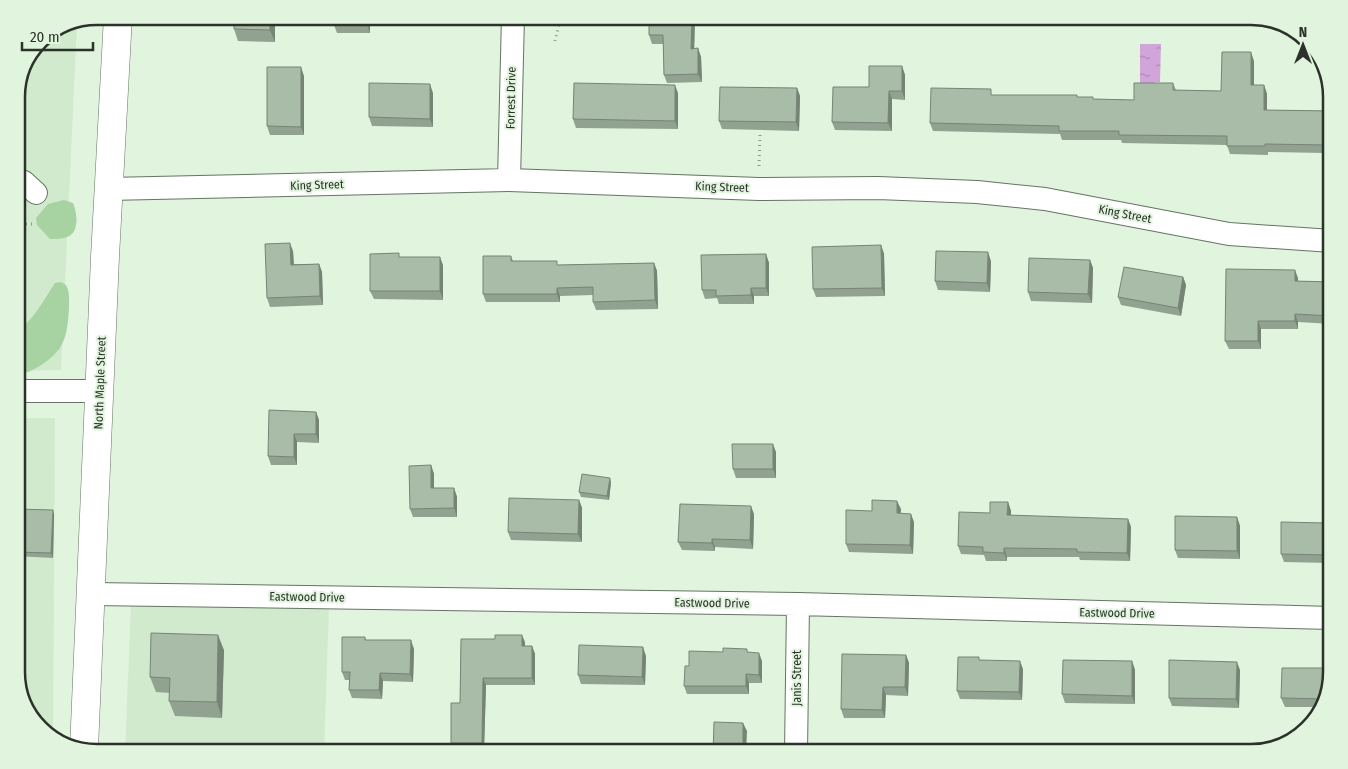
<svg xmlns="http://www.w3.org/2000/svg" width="1348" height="769" font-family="'Fira Sans Condensed',sans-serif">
	<defs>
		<pattern id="water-ripples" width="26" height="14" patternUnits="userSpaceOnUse" patternTransform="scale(1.25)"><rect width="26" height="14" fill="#d2a5da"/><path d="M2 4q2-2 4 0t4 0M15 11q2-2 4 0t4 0" fill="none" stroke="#ab87b1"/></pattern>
	</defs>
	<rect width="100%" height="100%" fill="#e1f4de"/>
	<path fill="#d1eace" d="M77 24 61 370 16 371V92L40 40Z
		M16 418H55L53 738 27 713 16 677Z
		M131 604 329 607 324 753H125Z"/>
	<path fill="#a7d3a2" d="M64 200 73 203C77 212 80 233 67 237 62 239 56 239 50 239L37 225 36 218 48 204Z
		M61 282 66 285C70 292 69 300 69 308 67 337 65 351 38 367 31 371 25 374 16 374V332C34 320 43 301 55 283Z"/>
	<path fill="url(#water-ripples)" d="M1140 44H1161L1160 82H1155V86L1140 83Z"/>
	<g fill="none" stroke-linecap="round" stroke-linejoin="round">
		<g stroke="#647562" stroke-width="24">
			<path id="minor" d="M16 179 24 182 36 193
				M509 180 513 16
				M108 189 509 180 759 189 878 188 977 192 1045 199 1229 234 1332 241
				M16 391H100
				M92 594 798 604 1332 618
				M796 753 798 604"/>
		</g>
		<g stroke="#647562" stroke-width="29">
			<path id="major" d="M84 749 105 257 118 16"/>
		</g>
		<path stroke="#8c9a8a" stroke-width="3" stroke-dasharray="1 4" stroke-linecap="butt" d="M555 41 561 16
			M759 166 760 135
			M16 224H33"/>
		<use href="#minor" stroke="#fff" stroke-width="22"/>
		<use href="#major" stroke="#fff" stroke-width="28"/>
	</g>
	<path fill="#91a290" d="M275 16V42L238 41 234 29Z
		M370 16V33H337L334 25Z
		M649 16H695L694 49 698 48 701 57 702 82 667 83 664 75 663 44H652L649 35Z
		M1254 61V85H1264L1267 94V110L1332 111V160H1329L1326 153 1268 152V155L1230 154 1227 145 1122 143 1121 140H1062L1060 134 933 131 930 123 994 95H1077V97L1094 99 1134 100 1173 83 1176 90 1221 91Z
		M902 66 905 75V100L892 99V131L835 130 832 122 869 87Z
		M304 76V135H270L267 126Z
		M797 88 800 96 799 131 722 129 719 121Z
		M433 93V127L372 126 369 117Z
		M678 93V129L576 128 573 119Z
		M881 245 884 254 885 296 816 297 813 289Z
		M293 251 294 264H319L322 272 323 305 270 307 267 298Z
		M766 254 769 263V296H754V304H719L717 298 705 299 702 290Z
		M511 256 513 261 558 265 654 263 657 271 658 309 596 310 593 302V295L560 296V302H486L483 294Z
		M401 257 443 265V300L374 299 370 291Z
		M1090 260 1093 268 1092 303 1031 301 1028 292Z
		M991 261 990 292 938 290 935 281Z
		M1183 277 1186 285 1181 316 1121 305 1118 297Z
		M1298 278V281L1332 282V324L1298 322V329H1261V349H1229L1225 341Z
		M316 412 319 420V443L297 442V465H271L268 456Z
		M776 452V478H736L733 469Z
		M431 465 434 474V488H454L457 497V517H413L410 509Z
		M611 482 609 500 581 497 579 492Z
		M579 500 582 508V542L511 540 508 532Z
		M1008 502 1011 511V516L1128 519 1131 527 1130 561 1080 560 1079 557H1007V561H986L984 555 961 554 958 546 990 513Z
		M16 509 54 514 53 558 16 556Z
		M901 509 900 514 914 522 913 554 849 552 846 544 872 511Z
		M754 514 753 549 715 547V551L682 550 678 542Z
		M1237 517 1240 526V559L1178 558 1175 550Z
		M1331 532V563L1284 562 1281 554Z
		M365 637 366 640 414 649 413 682 383 681 382 699 352 698 349 690V680H345L342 672Z
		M461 639 525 642V646H532L535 654V685H486L484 750H453L451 743 460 703Z
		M224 650 222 718 175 716 169 701 170 693 156 692 150 677Z
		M748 652 762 661V683H749V694H687L684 686 689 666Z
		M906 655 909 663 908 696 886 695 885 718H844L841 709Z
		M646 656 645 685 581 684 578 675Z
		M980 660 1023 669 1022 700 960 699 957 691Z
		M1132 661 1135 670V704L1065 703 1062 694Z
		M1240 670 1239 708 1172 706 1169 698Z
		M1332 672 1322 707H1285L1281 698Z"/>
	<path fill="#768475" d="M270 16H275V42L270 30Z
		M367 16H370V33L367 25Z
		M692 16H695L694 57 691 49Z
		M698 48 701 57 702 82 698 74Z
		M1251 52 1254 61V94L1251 85Z
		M902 66 905 75V100L902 91Z
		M301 67 304 76V135L301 127Z
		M430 84 433 93V127L430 119Z
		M675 85 678 93V129L675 121Z
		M1264 85 1267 94V118L1264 110Z
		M797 88 800 96 799 131 796 122Z
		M889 91 892 99V131L888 123Z
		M290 243 293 251 294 273 291 265Z
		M881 245 884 254 885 296 882 288Z
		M988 252 991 261 990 292 987 283Z
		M766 254 769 263V296L766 288Z
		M440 257 443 265V300L440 291Z
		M1090 260 1093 268 1092 303 1088 294Z
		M654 263 657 271 658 309 655 300Z
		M319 264 322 272 323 305 320 296Z
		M1295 270 1298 278V289L1295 281Z
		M1183 277 1186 285 1181 316 1178 308Z
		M557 288 560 296V302L557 294Z
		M751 288 754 296V304L751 295Z
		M1295 314 1298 322V329L1295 321Z
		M1258 321 1261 329V349L1258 341Z
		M316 412 319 420V443L316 434Z
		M294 434 297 442V465L294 457Z
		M773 444 776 452V478L773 469Z
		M431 465 434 474V497L431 488Z
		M610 478 611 482 609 500 607 496Z
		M454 488 457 497V517L454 508Z
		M579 500 582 508V542L578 534Z
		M897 501 901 509 900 522 897 513Z
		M1008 502 1011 511V524L1007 515Z
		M751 506 754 514 753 549 750 540Z
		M53 510 54 514 53 558 51 553Z
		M911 514 914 522 913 554 910 545Z
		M1237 517 1240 526V559L1237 551Z
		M1128 519 1131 527 1130 561 1127 553Z
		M1328 523 1331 532V563L1328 555Z
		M712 539 715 547V551L712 543Z
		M1004 548 1007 557V561L1004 553Z
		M218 635 224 650 222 718 217 702Z
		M522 635 525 642V654L522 646Z
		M411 640 414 649 413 682 410 674Z
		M532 646 535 654V685L532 678Z
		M643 647 646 656 645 685 642 677Z
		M759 653 762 661V683L759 675Z
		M906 655 909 663 908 696 905 687Z
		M1020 661 1023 669 1022 700 1019 692Z
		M1132 661 1135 670V704L1132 696Z
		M1237 662 1240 670 1239 708 1236 699Z
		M380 673 383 681 382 699 379 690Z
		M746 674 749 683V694L746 686Z
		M483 678 486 685 484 750 482 743Z
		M883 687 886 695 885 718 882 710Z
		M743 723 747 731 746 753H743Z"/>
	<path fill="#a9bca7" stroke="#768475" d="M234 16H270V30L234 29Z
		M335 16H367V25H334Z
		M649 16H692L691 49 698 48V74L664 75 663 35H649Z
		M1222 52H1251V85H1264V110L1332 111V152H1326V145L1265 144V146H1227V136L1119 135V131H1059V126L930 123 931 88 991 89V95H1077V97H1093V99L1134 100V83H1173V90L1221 91Z
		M869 66H902V91H889L888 123 832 122 833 87H869Z
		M267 67H301V127L267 126Z
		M369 83 430 84V119L369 117Z
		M574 83 675 85V121L573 119Z
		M720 87 797 88 796 122 719 121Z
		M290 243 291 265 319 264 320 296 267 298 265 244Z
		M881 245 882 288 813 289 812 247Z
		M936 251 988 252 987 283 935 281Z
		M399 253V257H440V291H370V254Z
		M766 254V288H751V295L716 296V290H702L701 255Z
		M483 256H511V261H557V265L654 263 655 300 593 302V287L557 288V294H483Z
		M1029 258 1090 260 1088 294 1028 292Z
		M1124 267 1183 277 1178 308 1118 297Z
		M1226 269 1295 270V281L1332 282V316L1295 314V321H1258V341H1225Z
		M269 410 316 412V434H294V457L268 456Z
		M732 444H773V469H733Z
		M431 465V488H454V508L410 509 409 466Z
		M582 474 610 478 607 496 579 492Z
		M509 498 579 500 578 534 508 532Z
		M872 500 897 501V513L911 514 910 545 846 544V510L872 511Z
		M990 502H1008L1007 515 1128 519 1127 553 1077 552V549L1004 548V553L983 552V547L958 546 959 512 990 513Z
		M680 504 751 506 750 540 712 539V543L678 542Z
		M16 509 53 510 51 553 16 552Z
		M1175 516 1237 517V551L1175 550Z
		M1281 522 1328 523V555L1281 554Z
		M151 633 218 635 217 702 169 701 170 678 150 677Z
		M495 635H522V646H532V678H483L482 743H451V703H460L461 639H495Z
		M342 637H365V640H411L410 674 380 673 379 690H349L350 672H342Z
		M579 645 643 647 642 677 578 675Z
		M723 648 747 649V652L759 653V675L746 674V686H684L685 666H689V651L723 652Z
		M842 654 906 655 905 687H883L882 710 841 709Z
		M958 657H979V660L1020 661 1019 692 957 691Z
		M1063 660 1132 661V696L1062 694Z
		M1169 660 1237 662 1236 699 1169 698Z
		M1282 668H1332V672L1325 699 1281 698Z
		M714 722 743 723V753H713Z"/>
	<g text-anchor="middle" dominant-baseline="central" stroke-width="4" stroke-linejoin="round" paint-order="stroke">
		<g font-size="12" fill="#2b322a" stroke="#e1f4de">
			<text transform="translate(511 98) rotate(-89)">Forrest Drive</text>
			<text transform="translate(317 185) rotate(-2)">King Street</text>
			<text transform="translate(722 187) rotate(2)">King Street</text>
			<text transform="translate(1125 214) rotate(11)">King Street</text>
			<text transform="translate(100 383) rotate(-88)">North Maple Street</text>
			<text transform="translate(307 597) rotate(1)">Eastwood Drive</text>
			<text transform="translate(712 603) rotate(1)">Eastwood Drive</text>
			<text transform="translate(1117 613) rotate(1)">Eastwood Drive</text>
			<text transform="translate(797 678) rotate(-90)">Janis Street</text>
		</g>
	</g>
	<path d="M0 0H1348V769H0ZM97 25H1251A72 72 0 0 1 1323 97V672A72 72 0 0 1 1251 744H97A72 72 0 0 1 25 672V97A72 72 0 0 1 97 25Z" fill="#e1f4de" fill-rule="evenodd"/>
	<path fill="none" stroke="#2b322a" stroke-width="2.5" d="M97 25H1251A72 72 0 0 1 1323 97V672A72 72 0 0 1 1251 744H97A72 72 0 0 1 25 672V97A72 72 0 0 1 97 25Z"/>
	<g transform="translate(1303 45)" stroke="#e1f4de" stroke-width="4" paint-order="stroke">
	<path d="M0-4L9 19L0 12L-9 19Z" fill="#2b322a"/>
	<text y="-8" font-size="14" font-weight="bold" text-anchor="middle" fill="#2b322a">N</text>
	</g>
	<path d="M22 42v8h71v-8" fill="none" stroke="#2b322a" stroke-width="2.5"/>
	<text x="30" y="42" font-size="15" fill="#2b322a" stroke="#e1f4de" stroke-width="4" paint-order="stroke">20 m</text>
</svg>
